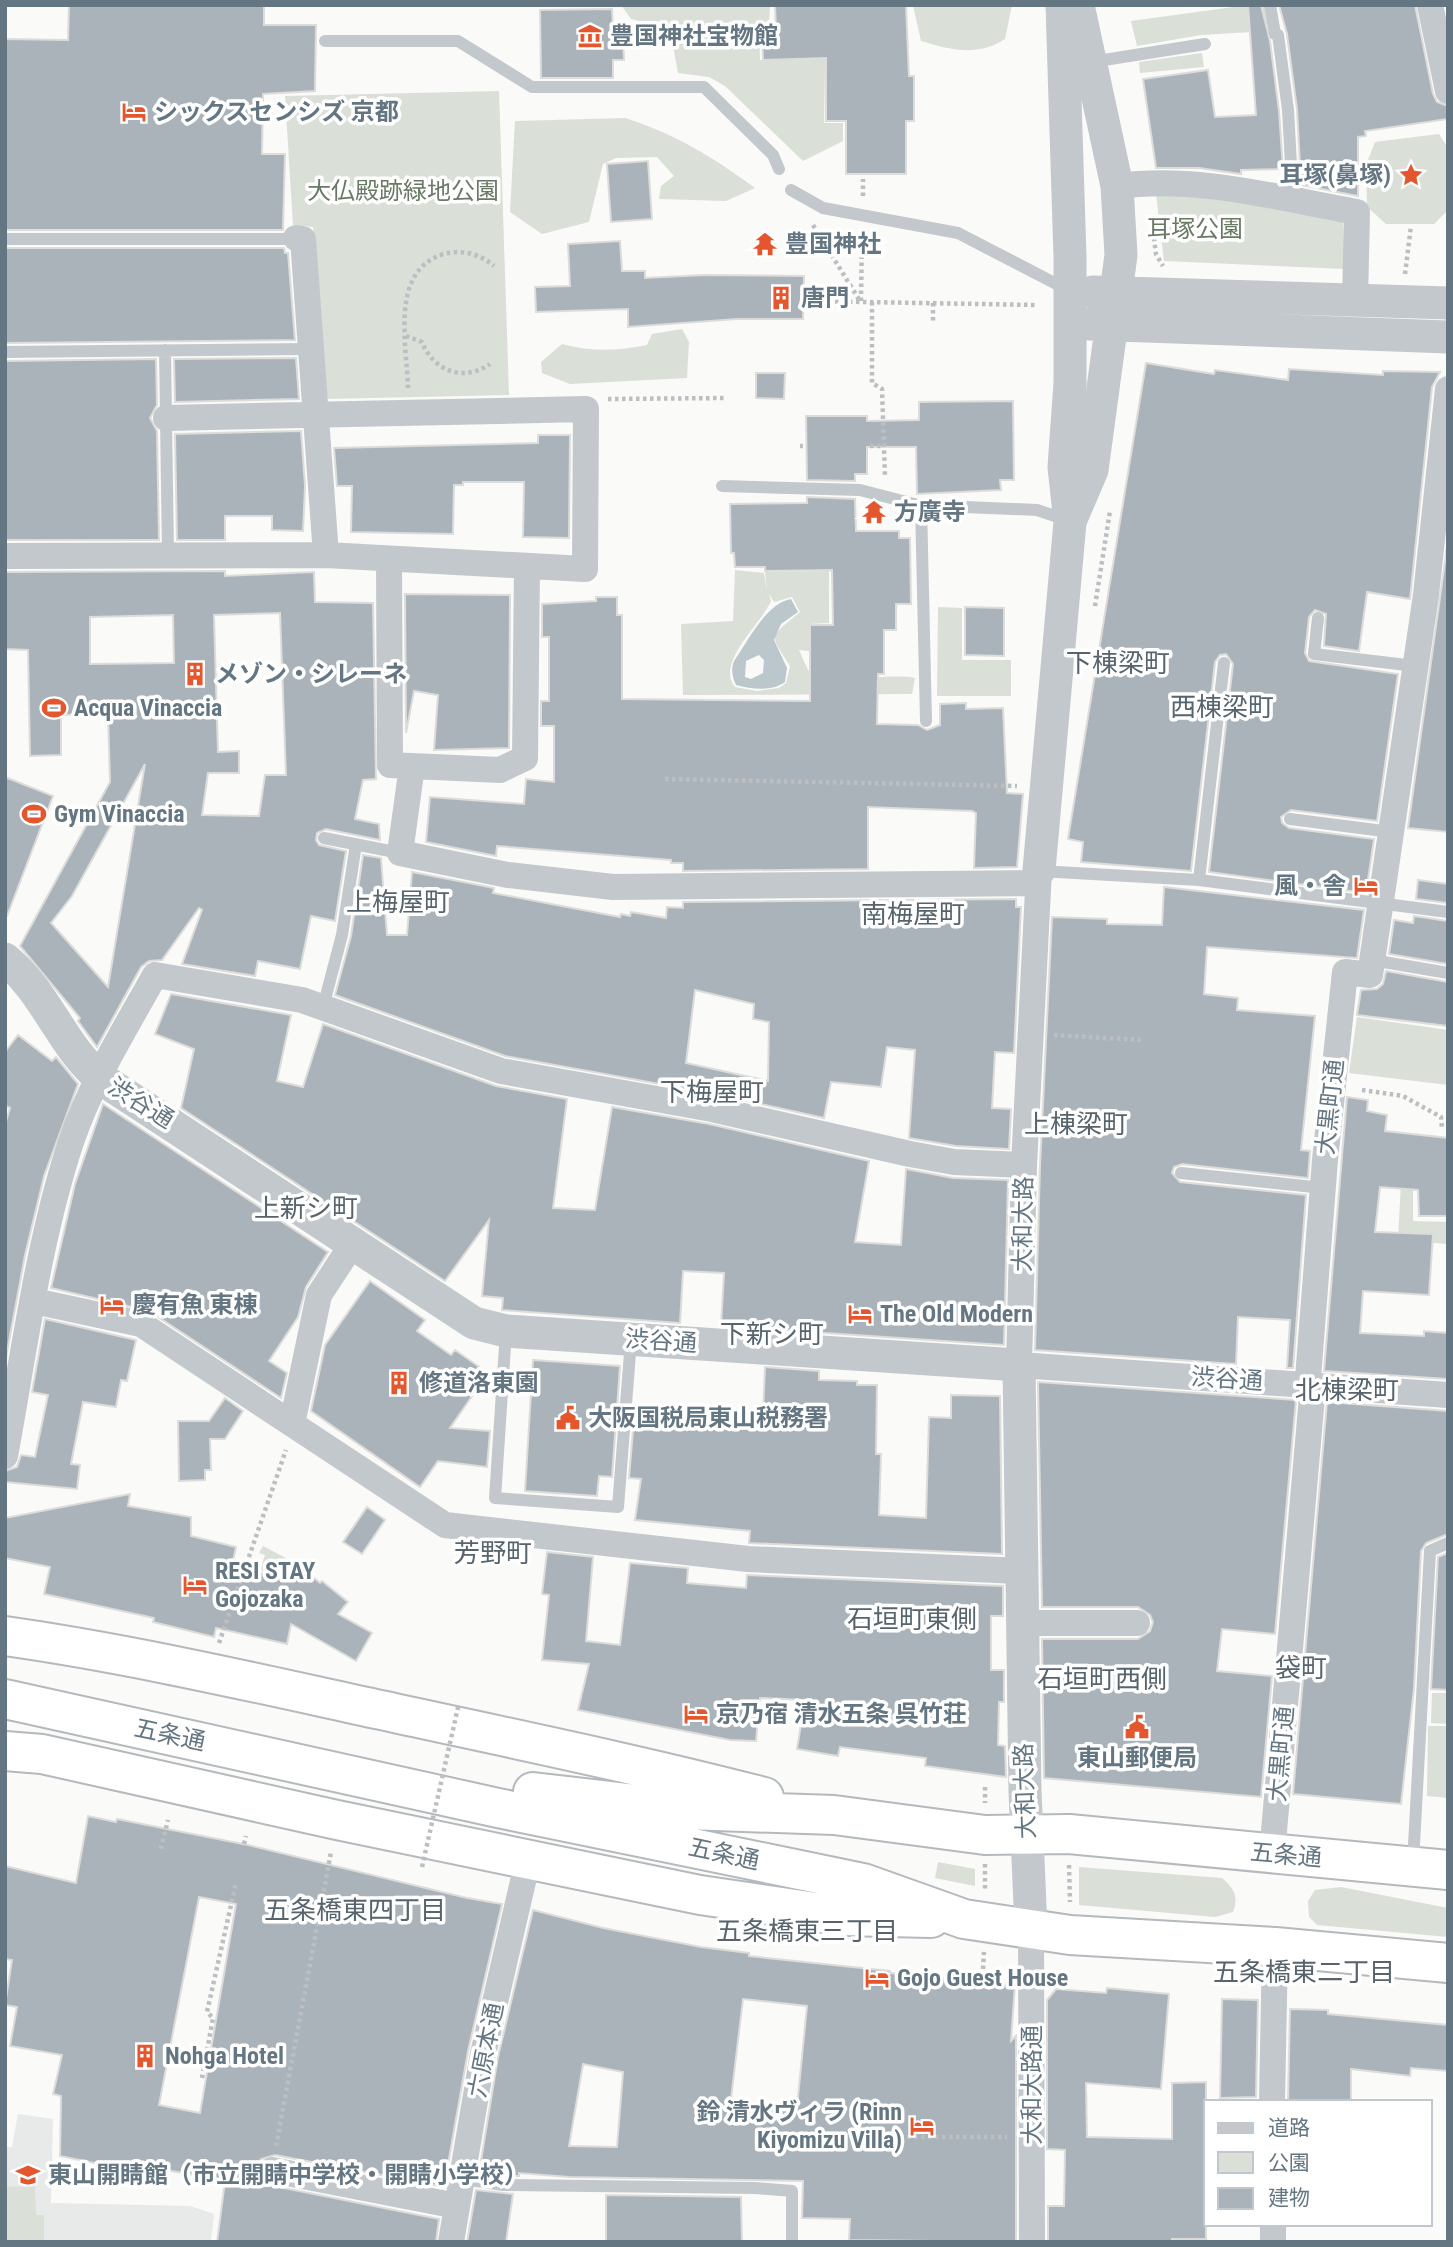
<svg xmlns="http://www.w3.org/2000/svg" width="1453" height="2247" font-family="'Roboto Condensed','Noto Sans JP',sans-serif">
	<rect width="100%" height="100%" fill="#fafaf8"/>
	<path fill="#e8e9e9" d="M18 2114 53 2119 51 2203 190 2206 214 2214 211 2242H5V2147H12Z"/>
	<path fill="#dadfd7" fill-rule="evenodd" d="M621 5H770L769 23 759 26 760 60 817 59 818 51 854 64 825 68 824 123H843V141L803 161 725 86 709 77 678 73 670 29 631 19Z
		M913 5H1012L1005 39C977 57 951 50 921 41Z
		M1248 5H1265L1268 31 1201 35 1137 46 1131 21Z
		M1202 53 1204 67 1140 73 1139 62Z
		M499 91 509 395 326 399 313 227 293 225 285 96Z
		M625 118C675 134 713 157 755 188L726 201 659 199 661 186 674 176 657 157 616 158 603 164 589 222 542 234 510 212 515 121Z
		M1439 134 1448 148V210L1434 224H1386L1367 207 1366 165 1375 142Z
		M1178 192 1343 221 1345 269 1164 261 1156 194Z
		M682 329 689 342 687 378 570 384 542 373 541 362 562 344C592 352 617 351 647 345L652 334Z
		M735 570 764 573 767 591 765 572 829 571V623L809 624V651L799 650 808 670C829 688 887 672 915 678L912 694 683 695 681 624 733 621ZM769 594 774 602 792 597 800 612C768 639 769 633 790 666L786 683 779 688 757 691 735 687C715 663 761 624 771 601Z
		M938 607 962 608V660H1011V696H937Z
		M1357 1017 1448 1030V1085L1349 1073Z
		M1401 1182H1413V1221L1448 1222V1244L1398 1240Z
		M263 1546 301 1566 306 1571 300 1579 260 1570 265 1555 259 1553Z
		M1432 1693H1448V1724L1431 1723Z
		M1428 1726H1448V1798L1427 1796Z
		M938 1862 975 1869V1886L935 1878Z
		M1079 1867 1222 1878C1234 1888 1239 1897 1233 1912L1215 1917 1079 1905Z
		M1341 1887 1448 1908V1937L1317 1925 1309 1917 1308 1901 1315 1890Z
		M35 2186 36 2215H44V2242H5V2187Z"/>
	<path fill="#bbc7cb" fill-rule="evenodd" d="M791 599 798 612 781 624 774 640 787 668 785 682C771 692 752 689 736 685 732 677 730 666 736 658 749 639 767 603 791 599ZM759 655 764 660 763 673 751 679 745 677 746 661Z"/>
	<path fill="#aab3b9" stroke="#dcdcda" stroke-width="2" fill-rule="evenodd" d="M69 5H264V25H316L315 91 263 94 262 154H285L283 230H5V39L68 40Z
		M775 5H906L909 76H914V121H906V174H846V121H826V58L763 60 762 31 776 30Z
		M1248 5H1261L1270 41 1279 111 1283 169 1241 170V174L1199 168H1156L1143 79 1208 70 1215 117 1256 115Z
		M1279 5H1415L1433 94 1437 102 1448 106V119L1365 131 1366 136 1358 137V196L1301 185 1297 109 1287 34Z
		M612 9 613 30H623L624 60H613V78H541L540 10Z
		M648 161 652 219 611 222 607 164Z
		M620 241 622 271H645V278L704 275 804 276 803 319H737L628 327V309L536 312 535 287 570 286 568 244Z
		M5 248H284L285 253H288L295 340 5 343Z
		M296 358 299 399 175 402 174 359Z
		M156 359 157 405 150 418 157 431 159 540H5V361Z
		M1146 363 1214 374 1215 370 1288 380 1289 369 1383 375V371L1440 372 1432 387 1410 599 1367 592 1359 651 1324 646 1326 614 1315 610 1309 617 1305 653 1309 661 1398 674 1377 821 1291 810 1281 817 1282 823 1289 828 1374 839 1366 893 1209 872 1233 664 1226 654 1220 655 1215 662 1191 871 1081 862 1083 842 1068 839Z
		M756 373H785L784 399 756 398Z
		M1013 401 1014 480H1000L1001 490 917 494 916 447H867V474H855V481L807 480 806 416H867V421L919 420V402Z
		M301 431 305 486 303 531 272 530V516H225V540H177L175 434Z
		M538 435H570L569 538 523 537 524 482H463V485H454L453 534 351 532 352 486H337L334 448 538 443Z
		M807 497 855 499 856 531H899V538H910L911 604H896V630H884V674H878L877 724 918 725 927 730 940 725V704L966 703V709L1003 708 1007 793 1023 794 1017 867 974 868 976 813 972 811 868 807V869L683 871V863H671V860L497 846 496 856 426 842 430 797 524 804 526 779 554 782V726H541V701H549V637H542V604L596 601V597H617V615H622V699L810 701V625H833L832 570 765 571V567H735L734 553H731L730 504 807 503Z
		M1448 540V832L1408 828Z
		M225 571V576L314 572 315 602 373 603 376 779 363 780 355 819 379 824 380 840 326 829 317 833 316 840 319 845 346 851 335 921 311 916 300 969 258 961 255 976 182 964 202 910 199 908 162 960 149 961 141 967 97 1047 78 1021 80 1018 20 946 110 782 108 714 61 715V755L30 756 28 650 5 649V572ZM280 613 286 775H265L259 816 202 815 208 773H239V751L218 752 214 615ZM173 615 174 663 90 664V617ZM145 764 108 987 51 923 72 896Z
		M405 594 510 595 509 748 434 750 438 695 414 691 406 733Z
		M965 607 1004 608V656L965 655Z
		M5 777 53 796 7 916H5Z
		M363 855 381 858 387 935H407L412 872 494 888 493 893 620 917 621 914 630 916 631 912 666 918 667 907 683 908V902L1016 899V907H1021L1014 1053 995 1052 992 1108 1011 1109 1009 1149 956 1146 909 1138 915 1050 887 1047 881 1087 831 1082 824 1118 715 1094 505 1056 335 995 351 936ZM695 990 754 1004 753 1019 769 1022 768 1081 686 1063Z
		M1418 880 1448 884V903L1416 899Z
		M1164 887 1364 910 1357 958 1207 947 1204 994 1238 998 1237 1010 1315 1016 1301 1150 1310 1151 1308 1178 1182 1164 1174 1167 1172 1173 1180 1182 1306 1195 1293 1368H1287L1290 1320 1238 1317 1236 1364 1035 1350 1040 1166 1052 917 1107 919V924L1162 925Z
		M1414 916 1448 921V964L1389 954 1394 920 1413 923Z
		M1386 971 1448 982V1026L1357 1015 1361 990 1377 989 1383 984Z
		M171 994 291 1015 277 1081 303 1087 323 1024 496 1086 567 1099 553 1208 595 1210 612 1107 709 1124 869 1161 855 1242 901 1245 906 1169 953 1178 1008 1180 1004 1345 721 1326 724 1273 683 1271 680 1323 502 1310 503 1298 482 1296 489 1220 445 1281 181 1108 194 1049 155 1034Z
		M18 1035 52 1061 56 1057 78 1084 44 1176 25 1255 5 1363V1125L10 1108 5 1105V1052Z
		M1347 1097 1368 1100 1367 1111 1387 1115 1385 1131 1448 1138V1216H1419L1418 1190 1380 1187 1375 1232 1433 1234 1429 1295 1363 1291 1360 1333 1424 1336V1331L1448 1333V1379L1324 1371Z
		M103 1104 328 1252 306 1287 298 1317 269 1361 287 1373 281 1398 149 1311 51 1288 75 1184Z
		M370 1281 425 1320 417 1331 451 1355 455 1350 488 1373 450 1428 490 1431 487 1467 438 1461 420 1487 311 1411 325 1345Z
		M45 1319 136 1340 127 1381 121 1380 116 1407 83 1402 71 1464 80 1465 77 1489 5 1482V1471L17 1467 21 1455 35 1457 48 1395 32 1392Z
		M533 1360 620 1366 612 1477 599 1476 597 1496 525 1491Z
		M765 1367 819 1371V1380L857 1381V1385H877L876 1454H881L879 1515 926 1518 929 1417 951 1418V1395L1000 1396 1002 1554 749 1543 750 1531 635 1520 641 1479 629 1478 635 1406 763 1413Z
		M1038 1382 1296 1400 1275 1634 1222 1629 1217 1671 1272 1676 1261 1797 1044 1778 1042 1639H1138L1150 1631 1153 1622 1150 1615 1138 1607H1042Z
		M225 1398 243 1411 225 1439H210L211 1470H205V1480L179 1481 178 1421H209Z
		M1327 1402 1448 1411V1534L1426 1543 1421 1551 1414 1688 1401 1804 1293 1794Z
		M130 1494 128 1506 191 1517V1536L236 1547 232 1566 301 1580 307 1572 320 1583 322 1581 348 1602 338 1614 372 1633 356 1661 291 1624 287 1644 216 1628 214 1637 153 1622 154 1618 44 1594 50 1567 5 1558V1518Z
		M367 1507 385 1520 362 1554 343 1542Z
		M547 1552 593 1557 586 1641 620 1645 630 1563 688 1568 687 1583 746 1588 747 1575 1003 1586V1616H991V1670H1004V1702H999L998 1745 1005 1746 1006 1777 925 1766 926 1758 840 1747 838 1756 797 1749 805 1700 760 1698 756 1741 730 1740 578 1710 589 1664 542 1660 549 1595 542 1594Z
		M1448 1553V1690L1431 1689 1438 1557Z
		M88 1816 116 1822 117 1819 248 1845 467 1898 502 1904 468 2051 444 2187 275 2155 261 2159 256 2168 261 2181 269 2185 439 2219 436 2242H217L225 2181 145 2166 144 2173 60 2156 61 2096 53 2094 62 2055 10 2046 17 2007 5 2005 12 1960 5 1959V1866L76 1883ZM199 1897 236 1904 200 2113 159 2105Z
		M533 1910 603 1928 701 1947 749 1953V1956L890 1971V1973L1015 1984 1011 2041 1016 2036V2242L849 2240 850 2219 802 2218 803 2181 569 2177 519 2173V2176H504L479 2173 498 2057ZM743 1999 807 2006 797 2107 751 2105V2102L731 2099ZM583 2064 623 2072 617 2147 569 2146Z
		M1107 1988 1169 1994 1161 2089 1086 2083 1087 2137 1172 2139V2083L1206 2082V2239H1172V2242H1048V2206H1064L1065 2150 1047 2149V2000L1056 1989 1106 1993Z
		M1222 1999 1258 2000 1256 2097 1220 2098Z
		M1290 2009 1328 2010V2014L1448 2025V2071L1411 2068 1410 2076 1351 2069V2102H1288Z
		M476 2190 513 2194 506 2242H467Z
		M606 2195 741 2197 742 2242H606Z"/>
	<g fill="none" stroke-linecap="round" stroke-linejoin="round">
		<g stroke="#b4b9bd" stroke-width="42">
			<path id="trunk" d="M5 1636C132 1654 256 1683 381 1710 509 1738 637 1764 764 1797
				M5 1699 498 1808 863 1883 964 1919 1070 1935 1275 1947 1448 1963
				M5 1751 42 1754 337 1820 700 1895 843 1916 931 1918
				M533 1792 687 1810 834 1815 985 1835 1069 1834 1448 1870"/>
		</g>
		<path stroke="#bbbfc2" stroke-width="4.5" stroke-dasharray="3.5 3.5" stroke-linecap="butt" d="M863 196V179
			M1151 217 1156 254 1163 266
			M813 225 860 301
			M1405 274 1411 226
			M807 301 1036 305
			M861 301 862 233
			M872 302V383L882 389 885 477
			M933 303V321
			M406 336 422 342C434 372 464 382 490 364
			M408 388C407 345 389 270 444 254 462 249 480 254 494 266
			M608 399 726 398
			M800 446H803
			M870 446H884
			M1095 606 1110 511
			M665 779 1017 786
			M1054 1035 1141 1040
			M1362 1090 1403 1096 1441 1117 1442 1129
			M219 1643 286 1450
			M985 1787V1803
			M244 1844 246 1836
			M161 1849 168 1820
			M985 1864V1891
			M1069 1865 1070 1902
			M983 1969 984 1952
			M202 2078 213 2018 207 2012 236 1883
			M886 2137H1007
			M276 2146 331 1852"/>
		<path stroke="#c3c8cc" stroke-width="12" d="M1270 5 1275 34 1278 35 1288 110 1293 200
			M325 41H458L532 87H704L773 155 779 169
			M1091 62 1205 44
			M791 190 823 208 958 233 1066 289
			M5 239H285
			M165 350 168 554
			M5 352 312 349
			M722 486 860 490 918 505 1037 510 1067 520
			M921 505 926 721
			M1318 618 1314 654 1415 666
			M1290 819 1391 832
			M324 838 400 853
			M1039 871 1199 880 1448 912
			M1199 880 1224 663
			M1372 960 1448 973
			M323 1007 342 935 356 844
			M1181 1173 1323 1188
			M506 1331 495 1498 618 1507 631 1340
			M1413 1863 1430 1551 1448 1543
			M462 2179 503 2185 755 2188 792 2191V2242"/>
		<path stroke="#c3c8cc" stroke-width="26" d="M1430 5 1448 91
			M1117 186C1197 175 1278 198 1357 212L1355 301
			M296 238 303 239 326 555
			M5 556 326 555 585 569 586 409 166 418
			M389 559 390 765 500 770 525 758 527 566
			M412 766 400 853 508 875 613 887 1038 883
			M1039 870 1024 1165 1019 1365 1448 1395
			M34 1301 141 1324 292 1424 319 1295 353 1243
			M292 1424 445 1525 748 1559 1021 1571
			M5 1456C24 1353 38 1242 71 1142 91 1083 125 1029 155 975L302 1000 501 1071 712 1109 910 1154 954 1162 1024 1165
			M1022 1623H1137
			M1272 1854 1313 1385 1308 1378 1325 1160 1345 972 1370 975 1426 595 1448 389
			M1031 1928 1032 2242
			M1272 2102 1275 1947
			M272 2170 457 2206
			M1273 2224V2242
			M451 2242 483 2054 528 1860"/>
		<path stroke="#c3c8cc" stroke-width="33" d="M1093 292 1448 303
			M1090 324 1448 337
			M1071 519 1092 470 1121 255 1117 186 1078 5
			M1039 870 1070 522 1064 467 1070 383V257L1062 5
			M5 959C46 992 61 1045 100 1078L474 1323 506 1331 1019 1365 1025 1791 1031 1928"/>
		<use href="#trunk" stroke="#fff" stroke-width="38"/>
		<path stroke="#bbbfc2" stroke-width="4.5" stroke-dasharray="3.5 3.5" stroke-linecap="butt" d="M422 1867 459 1703"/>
	</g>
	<defs>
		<g id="museum-bare" transform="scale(1.89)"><path d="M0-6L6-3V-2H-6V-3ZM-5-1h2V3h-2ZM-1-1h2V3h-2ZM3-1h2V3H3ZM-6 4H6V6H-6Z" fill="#e4572e" stroke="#fff" stroke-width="2.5" paint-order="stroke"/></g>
		<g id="hotel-bare" transform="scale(1.89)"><path d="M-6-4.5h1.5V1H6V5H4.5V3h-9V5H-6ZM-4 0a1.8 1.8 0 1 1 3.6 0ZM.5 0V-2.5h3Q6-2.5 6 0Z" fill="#e4572e" stroke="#fff" stroke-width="2.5" paint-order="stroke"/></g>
		<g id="sight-bare" transform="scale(1.89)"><path d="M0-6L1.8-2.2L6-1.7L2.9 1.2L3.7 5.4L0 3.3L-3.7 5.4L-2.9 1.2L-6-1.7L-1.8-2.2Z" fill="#e4572e" stroke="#fff" stroke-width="2.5" paint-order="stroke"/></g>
		<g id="temple-bare" transform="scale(1.89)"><path d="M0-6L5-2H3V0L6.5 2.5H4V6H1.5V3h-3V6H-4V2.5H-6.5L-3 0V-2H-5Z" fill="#e4572e" stroke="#fff" stroke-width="2.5" paint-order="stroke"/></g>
		<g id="building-bare" transform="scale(1.89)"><path d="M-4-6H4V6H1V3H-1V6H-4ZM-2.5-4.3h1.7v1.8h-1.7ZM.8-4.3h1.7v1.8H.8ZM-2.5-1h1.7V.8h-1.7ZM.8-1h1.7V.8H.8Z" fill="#e4572e" stroke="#fff" stroke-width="2.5" paint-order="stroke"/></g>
		<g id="stadium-bare" transform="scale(1.89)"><path d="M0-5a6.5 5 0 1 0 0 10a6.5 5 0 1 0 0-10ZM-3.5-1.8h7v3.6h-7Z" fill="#e4572e" stroke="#fff" stroke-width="2.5" paint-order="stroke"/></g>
		<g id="civic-bare" transform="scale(1.89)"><path d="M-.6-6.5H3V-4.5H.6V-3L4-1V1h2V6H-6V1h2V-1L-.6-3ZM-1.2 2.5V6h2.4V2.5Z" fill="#e4572e" stroke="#fff" stroke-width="2.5" paint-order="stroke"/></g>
		<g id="school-bare" transform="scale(1.89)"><path d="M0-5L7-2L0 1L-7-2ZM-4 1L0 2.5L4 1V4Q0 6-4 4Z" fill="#e4572e" stroke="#fff" stroke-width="2.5" paint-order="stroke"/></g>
	</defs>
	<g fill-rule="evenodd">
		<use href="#museum-bare" x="590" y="36"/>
		<use href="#hotel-bare" x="134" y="112"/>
		<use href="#sight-bare" x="1411" y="175"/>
		<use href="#temple-bare" x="765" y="244"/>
		<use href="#building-bare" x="781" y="298"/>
		<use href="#temple-bare" x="874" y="512"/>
		<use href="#building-bare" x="195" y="674"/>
		<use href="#stadium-bare" x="54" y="708"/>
		<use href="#stadium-bare" x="34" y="814"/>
		<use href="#hotel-bare" x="1366" y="886"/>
		<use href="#hotel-bare" x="112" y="1305"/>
		<use href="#hotel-bare" x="860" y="1314"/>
		<use href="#building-bare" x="399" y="1383"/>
		<use href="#civic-bare" x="568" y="1418"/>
		<use href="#hotel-bare" x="195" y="1585"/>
		<use href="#hotel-bare" x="696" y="1714"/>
		<use href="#civic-bare" x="1137" y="1727"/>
		<use href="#hotel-bare" x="877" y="1978"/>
		<use href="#building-bare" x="145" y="2056"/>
		<use href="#hotel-bare" x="922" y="2126"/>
		<use href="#school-bare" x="28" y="2175"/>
	</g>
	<g text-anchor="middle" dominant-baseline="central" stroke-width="7" stroke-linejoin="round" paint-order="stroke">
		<g font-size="24" font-weight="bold" fill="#657683" stroke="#fff" text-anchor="start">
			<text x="610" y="36">豊国神社宝物館</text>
			<text x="154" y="112">シックスセンシズ 京都</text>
			<text x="1391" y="175" text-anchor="end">耳塚(鼻塚)</text>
			<text x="785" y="244">豊国神社</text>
			<text x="801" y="298">唐門</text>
			<text x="894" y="512">方廣寺</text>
			<text x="215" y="674">メゾン・シレーネ</text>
			<text x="74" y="708">Acqua Vinaccia</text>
			<text x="54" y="814">Gym Vinaccia</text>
			<text x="1346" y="886" text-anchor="end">風・舎</text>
			<text x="132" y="1305">慶有魚 東棟</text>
			<text x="880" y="1314">The Old Modern</text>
			<text x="419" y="1383">修道洛東園</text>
			<text x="588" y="1418">大阪国税局東山税務署</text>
			<text x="215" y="1571">RESI STAY<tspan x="215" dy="28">Gojozaka</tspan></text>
			<text x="716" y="1714">京乃宿 清水五条 呉竹荘</text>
			<text x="1137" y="1758" text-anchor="middle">東山郵便局</text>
			<text x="897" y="1978">Gojo Guest House</text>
			<text x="165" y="2056">Nohga Hotel</text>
			<text x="902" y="2112" text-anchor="end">鈴 清水ヴィラ (Rinn<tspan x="902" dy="28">Kiyomizu Villa)</tspan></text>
			<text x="48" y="2175">東山開睛館（市立開睛中学校・開睛小学校）</text>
		</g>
		<g font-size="24" fill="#687a64" stroke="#fff">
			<text x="403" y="191">大仏殿跡緑地公園</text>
			<text x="1195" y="229">耳塚公園</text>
		</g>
		<g font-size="24" fill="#657683" stroke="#fff">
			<text transform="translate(141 1103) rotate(32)">渋谷通</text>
			<text transform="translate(1330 1107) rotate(-84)">大黒町通</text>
			<text transform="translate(1023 1224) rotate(-89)">大和大路</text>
			<text transform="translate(661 1341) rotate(4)">渋谷通</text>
			<text transform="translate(1227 1379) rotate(4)">渋谷通</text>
			<text transform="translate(170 1735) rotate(12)">五条通</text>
			<text transform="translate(1281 1754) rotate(-85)">大黒町通</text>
			<text transform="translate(1025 1791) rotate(-92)">大和大路</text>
			<text transform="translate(724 1854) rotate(12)">五条通</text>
			<text transform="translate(1286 1855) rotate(5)">五条通</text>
			<text transform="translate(486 2050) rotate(-79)">六原本通</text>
			<text transform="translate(1032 2085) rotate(-90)">大和大路通</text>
		</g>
		<g font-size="26" fill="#57646e" stroke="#fff">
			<text x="1118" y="663">下棟梁町</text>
			<text x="1222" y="707">西棟梁町</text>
			<text x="398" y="902">上梅屋町</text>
			<text x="913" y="914">南梅屋町</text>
			<text x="712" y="1092">下梅屋町</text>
			<text x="1076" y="1124">上棟梁町</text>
			<text x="306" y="1208">上新シ町</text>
			<text x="772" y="1334">下新シ町</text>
			<text x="1347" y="1390">北棟梁町</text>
			<text x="493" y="1553">芳野町</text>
			<text x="912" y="1619">石垣町東側</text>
			<text x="1301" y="1668">袋町</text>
			<text x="1102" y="1679">石垣町西側</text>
			<text x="355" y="1910">五条橋東四丁目</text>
			<text x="807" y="1931">五条橋東三丁目</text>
			<text x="1304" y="1972">五条橋東二丁目</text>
		</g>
	</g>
	<rect width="1453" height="2247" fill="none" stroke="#657683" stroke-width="14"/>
	<rect x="1204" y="2100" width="228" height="126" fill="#ffffff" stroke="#c1c8cd" stroke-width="2"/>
	<rect x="1218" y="2123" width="35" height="10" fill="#c3c8cc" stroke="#c1c8cd" stroke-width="2"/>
	<text x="1268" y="2135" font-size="21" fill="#657683">道路</text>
	<rect x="1218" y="2152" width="35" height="21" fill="#dadfd7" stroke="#c1c8cd" stroke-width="2"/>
	<text x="1268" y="2170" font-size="21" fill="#657683">公園</text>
	<rect x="1218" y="2188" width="35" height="21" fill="#aab3b9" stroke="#c1c8cd" stroke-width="2"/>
	<text x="1268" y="2205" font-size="21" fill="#657683">建物</text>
</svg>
